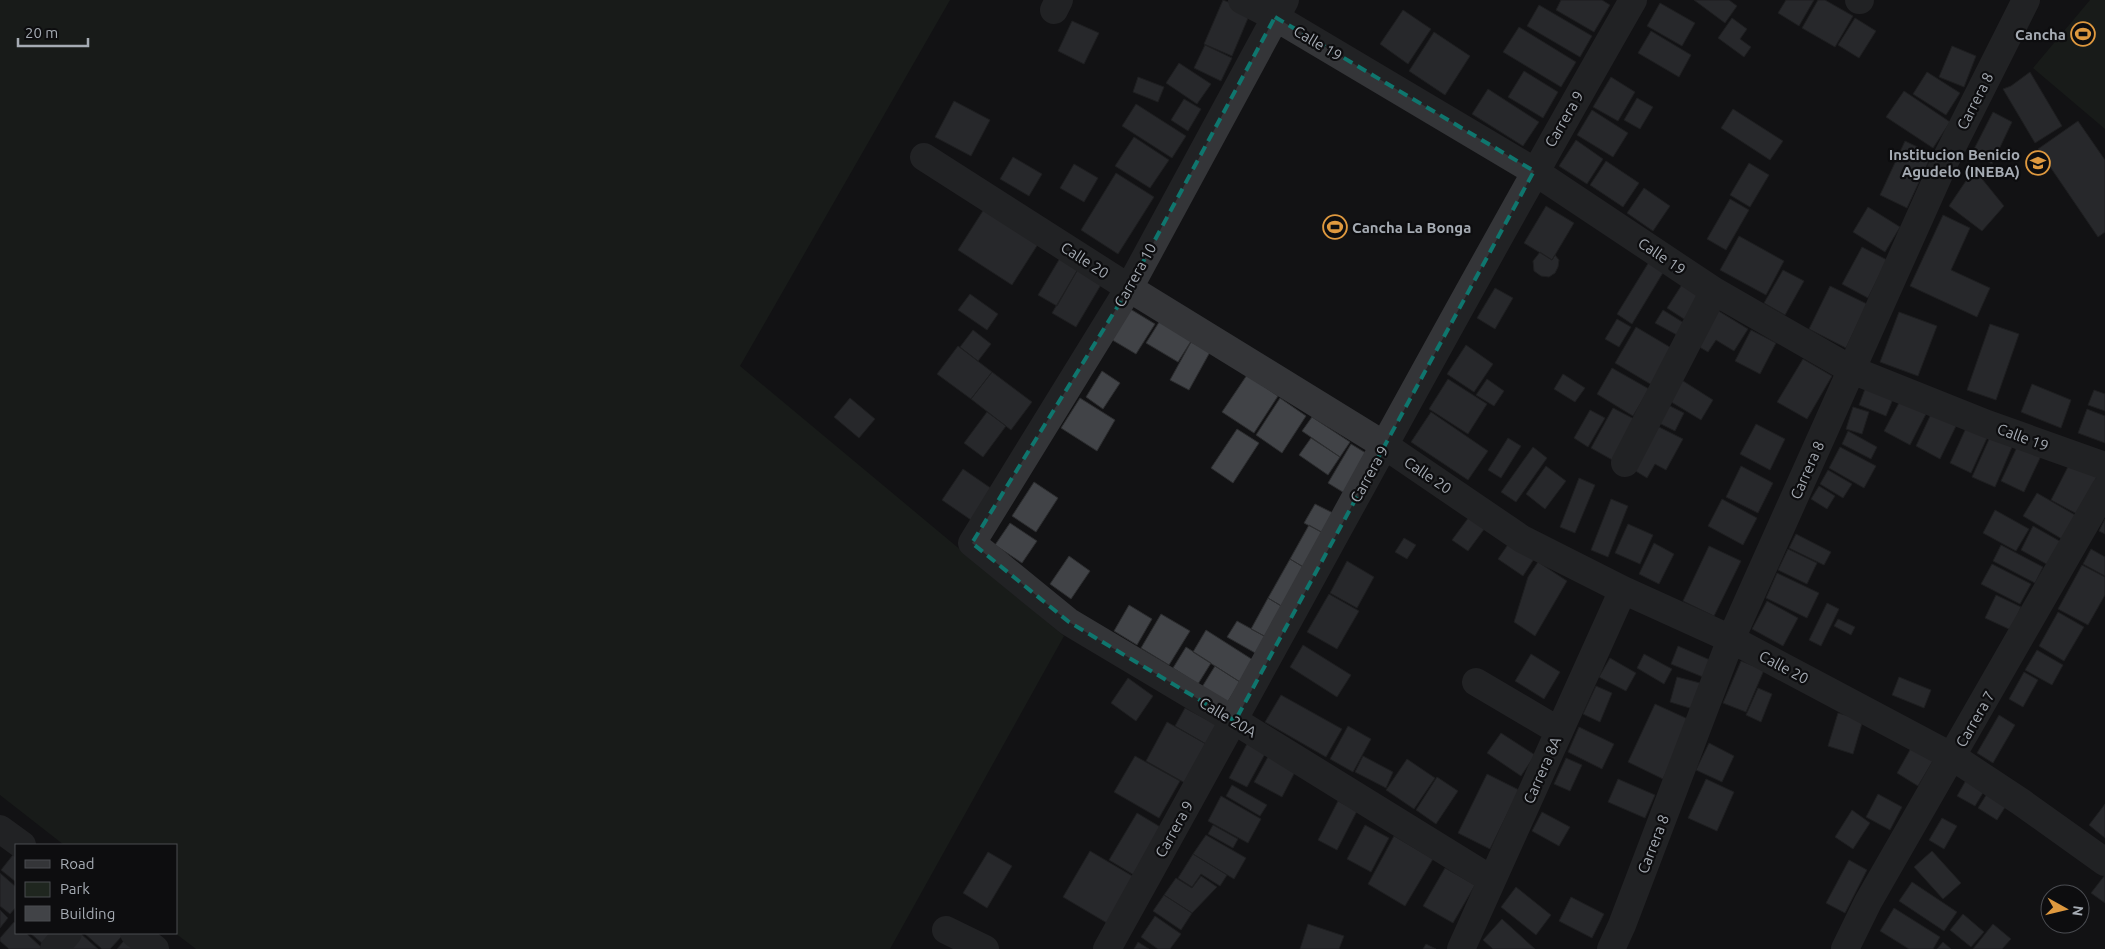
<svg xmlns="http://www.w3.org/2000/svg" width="2105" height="949" font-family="Ubuntu,sans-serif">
	<rect width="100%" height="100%" fill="#121214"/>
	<path fill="#1f261f" d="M0 0H950L740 366 1064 636 890 949H196L175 933 176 845H64L0 795Z
		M2090 0H2105V129L2033 68Z"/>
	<path fill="#414347" stroke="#2c2d2f" d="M1223 0 1251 11 1232 56 1204 44Z
		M1561 0H1602L1610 5 1594 32 1556 10Z
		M1694 0H1729L1737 6 1725 23Z
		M1786 0H1814L1799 26 1778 13Z
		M1818 0H1825L1853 16 1835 47 1802 28Z
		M1660 3 1695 23 1682 46 1647 26Z
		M1539 5 1592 36 1580 57 1527 26Z
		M1403 10 1431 29 1408 64 1380 44Z
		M1732 18 1747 29 1740 39 1751 47 1744 57 1718 38Z
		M1855 18 1876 31 1859 58 1838 45Z
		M1072 21 1099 33 1084 64 1058 51Z
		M1519 27 1576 62 1561 87 1503 52Z
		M1651 31 1691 55 1679 77 1638 53Z
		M1434 32 1470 56 1445 95 1409 71Z
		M1205 45 1232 58 1221 81 1194 68Z
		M1952 46 1976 56 1964 87 1939 77Z
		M1179 63 1211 84 1197 104 1166 83Z
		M1524 71 1558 92 1543 118 1508 97Z
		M1927 72 1960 93 1946 115 1913 94Z
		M2030 72 2062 126 2035 143 2003 89 2011 86Z
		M1138 77 1164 87 1158 102 1133 92Z
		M1611 77 1635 92 1618 121 1593 107Z
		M1488 89 1539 122 1523 146 1472 114Z
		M1904 91 1950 122 1933 148 1886 117Z
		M1637 98 1653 107 1640 129 1624 120Z
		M1184 99 1201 109 1188 131 1171 120Z
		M954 101 990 120 971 156 935 137Z
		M1136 104 1186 136 1172 158 1122 126Z
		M1733 109 1783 141 1770 160 1721 128Z
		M1592 110 1628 133 1613 157 1577 135Z
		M1993 112 2012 122 1992 164 1972 153Z
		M2078 121 2105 160V232L2098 237 2038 149Z
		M1134 137 1169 160 1150 188 1115 166Z
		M1576 140 1603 159 1587 184 1559 166Z
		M1905 141 1932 154 1907 208 1880 195Z
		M1013 157 1042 174 1029 196 1000 179Z
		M1606 161 1639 183 1623 207 1590 185Z
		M1749 163 1769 175 1750 207 1730 195Z
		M1074 164 1098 178 1084 202 1060 188Z
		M1974 169 2004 206 1982 231 1949 206Z
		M1116 173 1154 197 1118 254 1081 230Z
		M1644 188 1670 206 1653 231 1627 213Z
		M1730 199 1749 210 1726 250 1707 239Z
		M986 206 1040 241 1012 285 958 250Z
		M1546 206 1574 223 1552 260 1524 243Z
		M1868 207 1900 227 1885 252 1853 232Z
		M1943 215 1970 228 1951 270 1990 288 1977 317 1910 286Z
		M1739 236 1784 261 1766 295 1720 270Z
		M1862 247 1887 260 1868 298 1842 284Z
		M1540 252 1552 260 1555 255 1559 260 1558 267 1555 273 1549 277 1541 276 1534 271 1533 261Z
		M1060 258 1078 269 1057 306 1038 295Z
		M1649 262 1664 271 1632 324 1617 314Z
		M1078 269 1102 283 1076 327 1052 313Z
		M1783 270 1804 281 1785 315 1764 303Z
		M1683 283 1703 295 1687 321 1667 308Z
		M1830 286 1867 304 1846 348 1809 329Z
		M1495 288 1513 298 1495 329 1477 318Z
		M970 294 998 314 987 330 958 310Z
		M1127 307 1155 324 1136 354 1109 338Z
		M1663 310 1684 323 1677 335 1655 323Z
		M1717 310 1748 329 1734 351 1716 340 1708 352 1696 345Z
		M1899 312 1937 326 1918 376 1880 362Z
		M1161 319 1193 338 1178 362 1146 343Z
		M1617 319 1631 327 1619 347 1605 339Z
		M1990 324 2019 334 1996 400 1967 390Z
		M1636 327 1673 349 1652 385 1615 363Z
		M973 330 991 344 978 361 960 347Z
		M1751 330 1776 343 1760 374 1735 361Z
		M1191 342 1210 352 1189 390 1170 380Z
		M1466 345 1493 364 1474 392 1447 374Z
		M958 346 992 372 971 399 937 374Z
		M1803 359 1832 376 1807 419 1777 402Z
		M1612 368 1649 389 1633 416 1597 394Z
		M1102 371 1120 383 1103 409 1086 397Z
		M992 372 1032 402 1011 430 971 399Z
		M1563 374 1585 388 1575 402 1554 389Z
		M1247 375 1278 396 1254 433 1222 412Z
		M1448 379 1487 404 1468 434 1429 409Z
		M1487 379 1504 391 1494 406 1476 395Z
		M1680 379 1713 400 1701 420 1668 400Z
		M2032 384 2071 400 2061 428 2021 412Z
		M1865 389 1893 399 1886 416 1859 405Z
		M2094 390 2105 394V411L2088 405Z
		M850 398 875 419 859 438 834 417Z
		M1080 398 1115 420 1097 451 1061 428Z
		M1280 398 1306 416 1282 453 1256 435Z
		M1900 401 1926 414 1910 445 1884 431Z
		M1668 405 1684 413 1675 431 1659 423Z
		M1853 407 1869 412 1862 434 1846 429Z
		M1613 408 1638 421 1616 462 1591 448Z
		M2087 409 2105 416V443L2078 433Z
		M1590 410 1605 418 1588 447 1574 438Z
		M987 412 1006 426 983 457 964 443Z
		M1431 412 1488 451 1468 480 1411 442Z
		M1931 414 1956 426 1940 459 1916 446Z
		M1312 417 1350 442 1340 457 1302 431Z
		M1756 424 1785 439 1770 470 1740 454Z
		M1657 426 1683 439 1666 470 1655 464 1647 478 1634 470Z
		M1966 428 1987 438 1971 473 1950 463Z
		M1237 429 1259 443 1233 483 1211 468Z
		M1848 431 1877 447 1871 459 1842 444Z
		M1990 437 2012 447 1995 487 1972 477Z
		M1311 438 1340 457 1328 475 1299 455Z
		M1508 438 1521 446 1501 478 1488 470Z
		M1351 444 1369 455 1346 494 1328 483Z
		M2018 445 2041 456 2024 492 2001 481Z
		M1533 447 1547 458 1516 502 1501 492Z
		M1840 447 1876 466 1864 488 1829 468Z
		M2073 457 2100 471 2077 514 2051 500Z
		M1546 466 1566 481 1545 509 1526 494Z
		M1741 466 1773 483 1758 513 1726 497Z
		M963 469 992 489 971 520 942 500Z
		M1828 470 1852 484 1843 498 1820 484Z
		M1579 478 1595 485 1575 533 1560 527Z
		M1034 482 1058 498 1036 532 1012 516Z
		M1819 486 1835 496 1827 509 1811 499Z
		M2037 493 2075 515 2062 539 2023 516Z
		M1611 499 1628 506 1608 557 1591 550Z
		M1722 499 1757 518 1743 545 1708 526Z
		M1315 504 1335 514 1325 534 1304 523Z
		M1995 510 2029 529 2016 551 1983 533Z
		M1469 517 1485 528 1468 551 1452 540Z
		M2105 519V534L2099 531Z
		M1010 523 1037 541 1022 563 995 545Z
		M1628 524 1653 535 1640 564 1615 553Z
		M1309 525 1325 534 1305 568 1290 559Z
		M2033 526 2063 543 2050 566 2021 550Z
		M1796 534 1831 552 1824 565 1789 548Z
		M1404 538 1416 545 1407 559 1395 552Z
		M1509 543 1534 559 1523 576 1498 559Z
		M1654 543 1674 554 1659 584 1639 574Z
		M2001 545 2043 567 2035 583 1993 561Z
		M1709 546 1741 561 1714 616 1683 601Z
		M1788 549 1817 563 1807 584 1778 570Z
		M2091 549 2105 557V576L2083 564Z
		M1069 556 1090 571 1071 599 1050 584Z
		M1290 559 1305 568 1283 607 1268 598Z
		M1347 561 1374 577 1357 608 1330 593Z
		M1538 562 1567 581 1535 636 1514 622 1528 577Z
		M1992 564 2031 584 2020 604 1981 584Z
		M2082 565 2105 577V595L2088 625 2058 609Z
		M1777 573 1819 593 1807 618 1766 598Z
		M1329 594 1359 611 1337 649 1307 632Z
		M1996 595 2021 607 2011 630 1985 618Z
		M1268 598 1283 607 1266 637 1251 629Z
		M1767 601 1798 618 1783 646 1752 629Z
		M1827 603 1839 609 1821 646 1809 640Z
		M1129 605 1152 619 1137 645 1114 631Z
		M2058 612 2084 627 2064 661 2039 646Z
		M1161 614 1190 631 1169 665 1141 648Z
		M1838 619 1855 627 1851 635 1834 626Z
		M1237 621 1266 637 1257 654 1227 637Z
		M1206 630 1253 660 1240 682 1193 652Z
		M1303 645 1351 675 1337 697 1290 667Z
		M1678 646 1710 660 1703 677 1671 664Z
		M1186 647 1211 663 1198 684 1173 668Z
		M2037 650 2063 665 2052 685 2025 670Z
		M1531 654 1560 672 1544 699 1515 681Z
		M1644 654 1672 669 1664 684 1637 668Z
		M1610 658 1636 673 1626 691 1599 677Z
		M1741 661 1764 670 1746 712 1723 703Z
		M1215 666 1240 682 1227 703 1202 687Z
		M2024 672 2038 680 2023 707 2009 699Z
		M1677 677 1700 683 1693 709 1670 702Z
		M1899 677 1931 690 1924 708 1892 695Z
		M1128 678 1153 696 1136 721 1111 703Z
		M1596 686 1612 693 1600 722 1583 714Z
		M1758 688 1772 694 1761 722 1746 715Z
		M1281 695 1342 729 1326 757 1265 722Z
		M1655 704 1690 720 1663 779 1628 762Z
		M1185 708 1217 725 1206 744 1175 726Z
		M1838 713 1863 720 1853 754 1828 746Z
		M1999 715 2015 725 1993 763 1977 753Z
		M1167 722 1206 744 1185 783 1146 761Z
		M1348 726 1371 739 1353 772 1330 759Z
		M1579 727 1614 744 1602 769 1568 752Z
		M1501 733 1535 755 1521 776 1487 753Z
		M1915 741 1937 754 1918 786 1897 773Z
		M1248 742 1266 752 1247 787 1229 778Z
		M1709 743 1734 756 1722 782 1696 770Z
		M1269 755 1296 770 1282 797 1254 782Z
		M1135 756 1180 781 1159 818 1114 792Z
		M1363 756 1393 772 1386 788 1355 772Z
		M1566 758 1582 765 1570 791 1554 784Z
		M1407 759 1435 778 1414 809 1386 790Z
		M1487 774 1519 790 1490 849 1458 833Z
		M1969 775 1987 786 1975 806 1957 796Z
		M1437 777 1458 791 1436 824 1416 810Z
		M1618 779 1655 795 1645 818 1608 802Z
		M1706 779 1734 792 1717 831 1688 818Z
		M1232 785 1267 805 1260 816 1226 796Z
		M1990 789 2009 801 1997 820 1978 808Z
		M1878 794 1902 807 1890 830 1866 817Z
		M1221 796 1261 819 1248 843 1208 821Z
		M1338 801 1357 811 1337 850 1318 840Z
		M2105 804V838L2089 825Z
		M1852 810 1870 823 1853 849 1835 837Z
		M1542 812 1570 827 1559 846 1532 831Z
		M1137 813 1162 828 1134 875 1109 860Z
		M1942 818 1957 826 1944 849 1929 840Z
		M1213 825 1238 839 1233 848 1208 834Z
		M1365 825 1389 838 1371 872 1347 859Z
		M1206 835 1246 858 1234 879 1193 854Z
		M1394 836 1433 859 1405 906 1368 884Z
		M16 851V882L1 870Z
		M1090 851 1134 877 1107 923 1063 897Z
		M1932 851 1961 883 1943 899 1914 867Z
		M988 852 1012 866 987 908 963 893Z
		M1193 854 1227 875 1220 886 1201 874 1192 887 1178 878Z
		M1849 860 1867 870 1845 913 1826 903Z
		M1445 868 1475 885 1453 923 1423 906Z
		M0 873 16 887V907L10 914 0 906Z
		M2105 875V903L2091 893Z
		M1201 876 1217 887 1192 913 1164 895 1176 878 1192 888Z
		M1912 882 1957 912 1944 931 1899 901Z
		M1516 887 1551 915 1536 935 1501 907Z
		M1164 895 1192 913 1181 930 1153 911Z
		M1571 897 1604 914 1592 938 1559 921Z
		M1894 908 1940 937 1933 949H1909L1880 931Z
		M0 910 8 918 0 928Z
		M1963 914 1984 932 1971 947 1950 930Z
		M1155 916 1181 934 1170 949H1158L1141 937Z
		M1502 919 1535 949H1493L1483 940Z
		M14 922 16 924V933H26L41 947 40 949H9L0 941V938Z
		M1308 924 1344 936 1339 949H1300Z
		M1993 924 2011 939 2002 949H1973Z
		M30 933H54L43 944Z
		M80 933 98 949H62Z
		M84 933H120L123 935 110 949H102Z
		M128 936 143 949H117Z
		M1138 942 1149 949H1134Z
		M1943 942 1951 949H1937Z
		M1426 944 1436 949H1423Z"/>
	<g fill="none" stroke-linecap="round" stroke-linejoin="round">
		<path stroke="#343538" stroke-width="28" d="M1242 0 1275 17 1534 171 1714 291 1852 370 1987 424 2105 466
			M1285 0 1129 288 972 543 1069 622 1235 721 1492 880
			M1859 0H1860
			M1054 10 1059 0
			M924 157 1129 288 1384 445 1522 539 1623 590 1731 639 1953 757 2021 802 2105 862
			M1625 463 1714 291
			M1476 682 1559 731
			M0 829 22 845
			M946 930 985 949
			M134 933 155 949
			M54 949 68 933
			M1107 949C1283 633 1453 314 1633 0
			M1461 949 1623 590
			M1611 949 1622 925 1731 639 1944 163 2026 0
			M1845 949 1868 902 2105 489"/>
	</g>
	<path d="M0 0H2105V949H0ZM1275 17 1534 171 1235 721 1069 622 972 543 1129 288Z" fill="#121214" fill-opacity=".55" fill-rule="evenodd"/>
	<path fill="none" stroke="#0f766e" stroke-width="4" stroke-dasharray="10 6" stroke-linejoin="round" d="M1275 17 1534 171 1235 721 1069 622 972 543 1129 288Z"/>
	<defs>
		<g id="stadium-ring" transform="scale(1.25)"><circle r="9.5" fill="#0d0d0f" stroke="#df993f" stroke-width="1.5"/><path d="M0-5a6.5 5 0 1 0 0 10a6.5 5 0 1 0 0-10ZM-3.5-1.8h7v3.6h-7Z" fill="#df993f"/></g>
		<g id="school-ring" transform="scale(1.25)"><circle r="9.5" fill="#0d0d0f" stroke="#df993f" stroke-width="1.5"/><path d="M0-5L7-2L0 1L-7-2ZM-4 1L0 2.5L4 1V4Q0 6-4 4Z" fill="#df993f"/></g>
	</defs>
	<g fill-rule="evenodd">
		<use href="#stadium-ring" x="2083" y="34"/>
		<use href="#school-ring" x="2038" y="163"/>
		<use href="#stadium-ring" x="1335" y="227"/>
	</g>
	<g text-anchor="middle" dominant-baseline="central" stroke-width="4.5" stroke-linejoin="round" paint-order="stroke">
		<g font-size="15" font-weight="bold" fill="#a5abb3" stroke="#0d0d0f" text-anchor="end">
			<text x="2066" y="34">Cancha</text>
			<text x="2020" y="154">Institucion Benicio<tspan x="2020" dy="17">Agudelo (INEBA)</tspan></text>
			<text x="1352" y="227" text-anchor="start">Cancha La Bonga</text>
		</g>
		<g font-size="15" fill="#a5abb3" stroke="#0d0d0f">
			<text transform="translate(1318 43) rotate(31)">Calle 19</text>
			<text transform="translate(1975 101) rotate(-63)">Carrera 8</text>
			<text transform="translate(1564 119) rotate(-60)">Carrera 9</text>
			<text transform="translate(1662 256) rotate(34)">Calle 19</text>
			<text transform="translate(1085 260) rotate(33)">Calle 20</text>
			<text transform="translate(1135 275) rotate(-61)">Carrera 10</text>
			<text transform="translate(2023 437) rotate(20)">Calle 19</text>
			<text transform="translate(1807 470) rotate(-66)">Carrera 8</text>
			<text transform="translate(1369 474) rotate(-61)">Carrera 9</text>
			<text transform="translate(1428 475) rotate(34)">Calle 20</text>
			<text transform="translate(1784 667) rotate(28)">Calle 20</text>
			<text transform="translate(1228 717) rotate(31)">Calle 20A</text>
			<text transform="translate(1975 719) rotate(-60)">Carrera 7</text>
			<text transform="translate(1542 770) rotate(-66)">Carrera 8A</text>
			<text transform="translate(1174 829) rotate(-61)">Carrera 9</text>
			<text transform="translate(1653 844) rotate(-69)">Carrera 8</text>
		</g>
	</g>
	<rect x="15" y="844" width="162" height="90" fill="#0d0d0f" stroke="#4a4c51"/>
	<rect x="25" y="860" width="25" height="8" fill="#343538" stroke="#4a4c51"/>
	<text x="60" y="869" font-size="15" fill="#a5abb3">Road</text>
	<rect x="25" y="882" width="25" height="15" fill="#1f261f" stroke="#4a4c51"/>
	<text x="60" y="894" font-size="15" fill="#a5abb3">Park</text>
	<rect x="25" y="906" width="25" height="15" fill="#414347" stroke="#4a4c51"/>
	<text x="60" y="919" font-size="15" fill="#a5abb3">Building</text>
	<g transform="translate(2065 909) rotate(98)"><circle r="24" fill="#0d0d0f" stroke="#4a4c51"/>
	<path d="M0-4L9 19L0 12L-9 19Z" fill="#df993f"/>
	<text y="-8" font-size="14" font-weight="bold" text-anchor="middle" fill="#a5abb3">N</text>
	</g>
	<path d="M18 38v8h70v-8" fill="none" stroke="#a5abb3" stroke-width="2.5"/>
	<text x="25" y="38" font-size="15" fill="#a5abb3" stroke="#0d0d0f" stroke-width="4" paint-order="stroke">20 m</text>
</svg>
